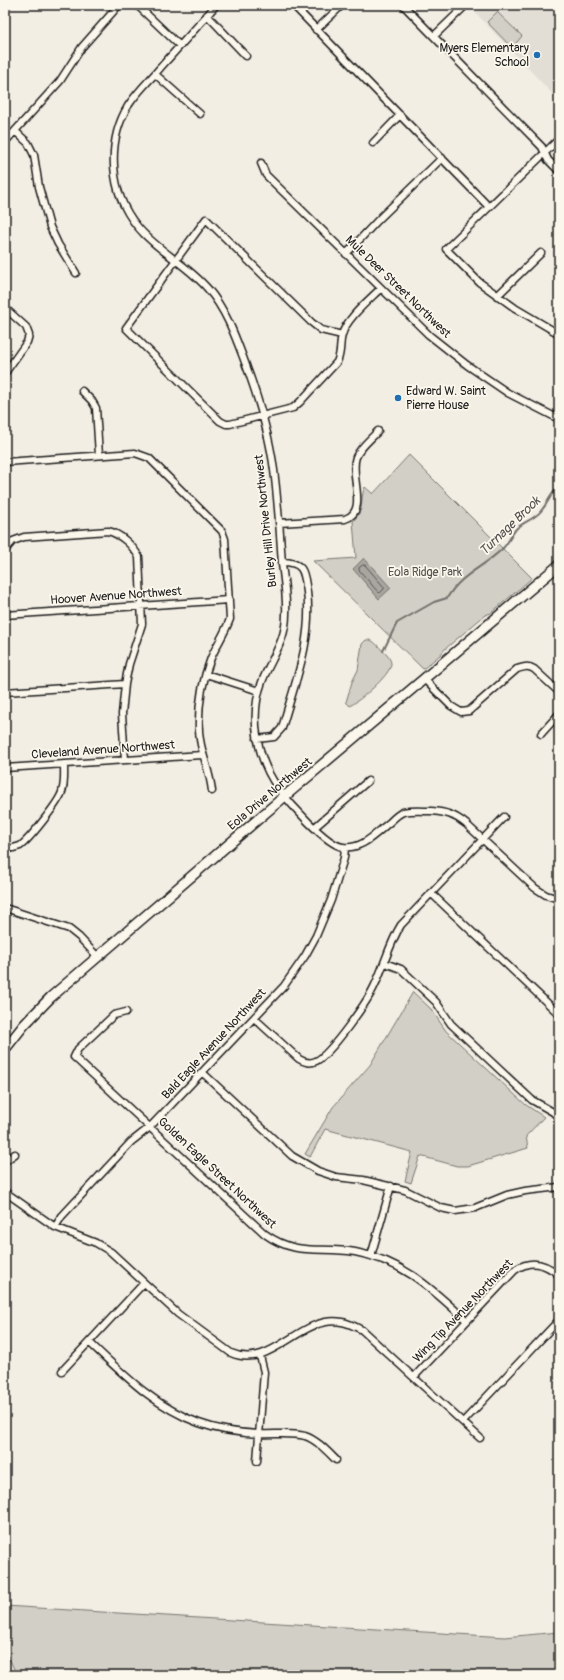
<svg xmlns="http://www.w3.org/2000/svg" width="564" height="1680" font-family="Pangolin,sans-serif">
	<rect width="100%" height="100%" fill="#f2eee4"/>
	<filter id="ink" filterUnits="userSpaceOnUse"><feTurbulence type="fractalNoise" baseFrequency=".025" numOctaves="2"/><feDisplacementMap in="SourceGraphic" scale="8" xChannelSelector="R" yChannelSelector="G"/><feConvolveMatrix kernelMatrix="1 2 1 2 8 2 1 2 1" color-interpolation-filters="sRGB"/></filter>
	<g filter="url(#ink)">
		<path fill="#e2ded5" d="M477 5H559V101L472 9Z"/>
		<path fill="#d2cfc6" stroke="#777671" d="M497 12 522 36 512 48 487 22Z
			M409 455 532 578 491 613 485 615 445 649 440 655 423 669 313 561 356 558 353 521C366 509 359 500 365 487L373 494Z
			M366 640C373 639 377 645 381 649 385 653 391 658 391 664 390 676 360 700 350 706L346 702 352 682 358 670 362 644Z
			M413 992 431 1009 446 1031 526 1105 544 1117 526 1136 528 1148 468 1166H457L420 1156 411 1183 405 1181 412 1152 325 1129 310 1157 305 1154 333 1107 370 1065Z
			M5 1606 505 1637 559 1632V1675H14L15 1671 5 1650Z"/>
		<path fill="#a9a6a0" stroke="#716f6b" d="M364 558 391 588 379 599 353 569Z"/>
		<g fill="none" stroke-linecap="round" stroke-linejoin="round">
			<path stroke="#545351" stroke-width="1" d="M363 565H365L384 587V589L380 593 378 592 359 570V568Z"/>
			<path stroke="#716f6b" stroke-width="2" d="M383 651 397 623 434 602 447 598C462 573 483 568 502 549 508 544 511 535 516 529 523 522 535 519 541 511 548 503 551 493 559 486"/>
			<g stroke="#1c1c1c" stroke-width="9">
				<path id="street" d="M137 5 180 46
					M216 5C198 26 179 47 160 68 150 80 137 92 128 106 106 143 110 193 137 226 157 251 187 264 208 289 225 309 234 333 243 357 257 394 269 431 274 470 278 501 280 533 282 564 284 581 287 598 286 614 286 642 271 658 262 682 249 716 257 759 278 788 289 802 326 845 343 847 362 850 376 833 390 822 394 818 398 814 403 812 412 810 422 811 431 811 446 812 455 815 466 824L535 888 546 895 559 899
					M293 5 489 207
					M403 5 542 147 548 160 559 171
					M207 15 246 56
					M316 30 342 5
					M434 36 466 5
					M155 74 200 114
					M15 131 28 143 34 155 39 187 50 227 58 244 76 273
					M559 139 446 249 479 282 515 308 559 334
					M5 142 60 81 82 47 119 5
					M373 143 400 115
					M261 163 266 175 429 335 467 365 508 393 559 419
					M346 254 380 218 442 158
					M497 296 541 253
					M5 308 26 327 29 335 27 342 5 373
					M342 335 321 330 311 322 206 219 126 328 220 421 226 424H230L293 408 300 402 337 362C342 351 339 345 342 335 346 319 369 300 381 288
					M82 391 92 401 96 408 99 455
					M5 462 135 453 149 458 222 531 225 539 230 619C225 633 217 644 211 658 202 681 198 706 199 731 200 752 210 770 212 791
					M279 523 345 519C369 512 349 475 356 457 360 447 371 439 378 431
					M5 550 13 541 24 537 108 531C121 534 133 546 139 557L142 624 129 664 125 684 122 714 125 760
					M5 615 229 600
					M206 674 259 691
					M424 679 451 706 461 712 469 711 517 669C524 667 528 665 534 669L559 692
					M5 692 125 684
					M541 734 559 714
					M257 739 274 737 282 728C295 682 313 640 307 592 304 573 305 562 282 562
					M5 768 202 755
					M315 827 368 781
					M5 849C10 849 15 848 20 846 29 840 59 802 62 792 65 783 64 774 64 764
					M431 893 559 1014
					M5 908 69 929 79 937 98 957
					M385 963 401 969 436 1002 451 1024 532 1100 553 1112 559 1118
					M126 1012 114 1015 78 1049 74 1057 265 1234C297 1257 320 1246 355 1252 404 1261 432 1289 467 1321
					M254 1018 299 1059C304 1062 310 1064 316 1061 330 1055 367 1002 374 987 384 967 389 944 401 925L504 817
					M203 1073 292 1156 318 1171 336 1177 363 1180 405 1190 441 1208 455 1211 475 1208 507 1195 525 1191 559 1187
					M5 1161 15 1154
					M5 1192 55 1227 96 1243 111 1252 178 1314 231 1353C272 1371 300 1314 342 1322 349 1323 356 1327 362 1330L480 1438
					M55 1227 62 1216 131 1142 150 1127 284 986 305 956 316 936 331 900 344 858 345 848
					M371 1256 391 1186
					M89 1342C123 1374 155 1407 199 1423 218 1430 239 1433 259 1434 274 1435 290 1432 305 1436 317 1440 327 1451 336 1460
					M62 1371 144 1283
					M414 1377 515 1270C531 1259 545 1263 559 1275
					M463 1422 559 1320
					M257 1461 264 1372 260 1356"/>
			</g>
			<g stroke="#1c1c1c" stroke-width="12">
				<path id="secondary" d="M5 1049 24 1025 51 997 285 796 559 565"/>
			</g>
			<use href="#street" stroke="#fbf7ec" stroke-width="6"/>
			<use href="#secondary" stroke="#fbf7ec" stroke-width="9"/>
		</g>
	</g>
	<g fill="#1f6fb2" stroke="#fbf7ec" stroke-width="1.5">
		<circle cx="537" cy="55" r="4"/>
		<circle cx="398" cy="398" r="4"/>
	</g>
	<g text-anchor="middle" dominant-baseline="central" stroke-width="3.5" stroke-linejoin="round" paint-order="stroke">
		<g font-size="12" fill="#1c1c1c" stroke="#fbf7ec" text-anchor="end">
			<text x="529" y="48">Myers Elementary<tspan x="529" dy="14">School</tspan></text>
			<text x="406" y="391" text-anchor="start">Edward W. Saint<tspan x="406" dy="14">Pierre House</tspan></text>
		</g>
		<g font-size="12" fill="#1c1c1c" stroke="#fbf7ec">
			<text transform="translate(398 287) rotate(44)">Mule Deer Street Northwest</text>
			<text transform="translate(266 521) rotate(-96)">Burley Hill Drive Northwest</text>
			<text transform="translate(116 596) rotate(-4)">Hoover Avenue Northwest</text>
			<text transform="translate(103 750) rotate(-4)">Cleveland Avenue Northwest</text>
			<text transform="translate(270 794) rotate(-40)">Eola Drive Northwest</text>
			<text transform="translate(214 1044) rotate(-47)">Bald Eagle Avenue Northwest</text>
			<text transform="translate(217 1173) rotate(43)">Golden Eagle Street Northwest</text>
			<text transform="translate(463 1311) rotate(-46)">Wing Tip Avenue Northwest</text>
		</g>
		<g font-size="12" fill="#53524f" stroke="#fbf7ec">
			<text x="425" y="572">Eola Ridge Park</text>
		</g>
		<g font-size="13" font-style="italic" fill="#545351" stroke="#fbf7ec">
			<text transform="translate(510 526) rotate(-44)">Turnage Brook</text>
		</g>
	</g>
	<rect width="564" height="1680" fill="none" stroke="#fbf7ec" stroke-width="20"/>
	<rect x="10" y="10" width="544" height="1660" fill="none" stroke="#1c1c1c" stroke-width="1.5" filter="url(#ink)"/>
</svg>
